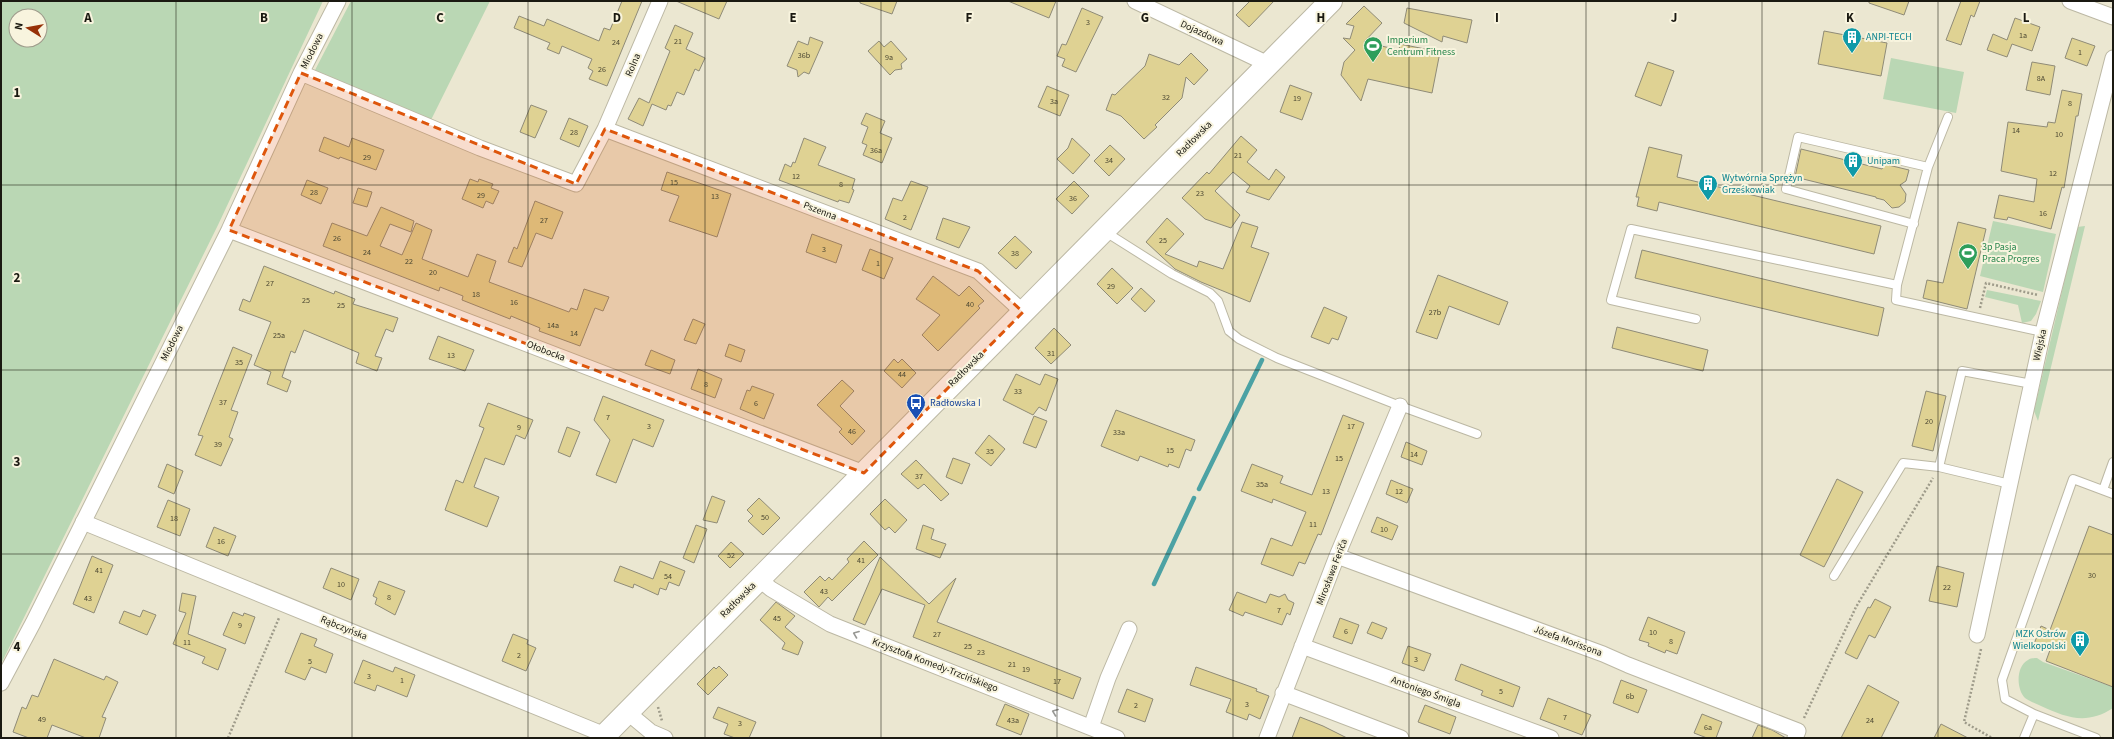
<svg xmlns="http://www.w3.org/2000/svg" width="2114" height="739" font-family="'Source Sans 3',sans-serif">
	<rect width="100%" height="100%" fill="#ebe7d1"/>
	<path fill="#bad7b4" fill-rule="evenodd" d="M1 1H323L218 225 1 664ZM16 16H40V40H16Z
		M351 1H490L431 120 314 72Z
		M1891 58 1964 72 1956 113 1883 99Z
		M1993 221 2056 234 2043 292 1980 276Z
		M2085 226 2038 421 2034 411 2077 227Z
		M1987 290 2041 301 2036 314 2031 321 2022 323 2018 305 1985 297Z
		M2037 658 2043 662 2113 687V708C2087 725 2067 718 2041 706 2036 704 2029 701 2025 698 2016 689 2016 666 2028 660 2031 658 2035 658 2037 658Z"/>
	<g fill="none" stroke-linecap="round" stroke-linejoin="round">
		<path stroke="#4ca2a4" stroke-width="4.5" d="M1199 489 1262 360
			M1154 584 1194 498"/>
	</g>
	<path fill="#dfd293" stroke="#8f8b77" d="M622 1H642L607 86 589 79 593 71 588 68 592 59 562 46 559 54 547 49 550 43 514 28 519 16 544 26 547 19 599 41 604 28 610 30Z
		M676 1H727L719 19Z
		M860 1H897L892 14 860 3Z
		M1008 1H1056L1049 18Z
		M1250 1H1274L1249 27 1236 15Z
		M1869 1H1909L1904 15 1869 3Z
		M1961 1H1980L1974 17 1971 15 1961 45 1946 40Z
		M1364 6 1382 23 1364 42 1399 50 1400 44 1440 52 1432 93 1368 79 1361 101 1341 75 1344 62 1355 50 1343 38 1350 39 1354 26 1346 24Z
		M1082 8 1103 17 1076 72 1062 66 1065 59 1057 56 1062 44 1066 45Z
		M1407 8 1472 20 1467 43 1443 36 1442 42 1404 23Z
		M2015 18 2040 27 2032 51 2012 44 2007 57 1987 50 1993 34 2007 40Z
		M675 25 693 33 686 49 705 58 699 71 695 69 684 95 677 92 671 106 668 105 666 110 652 104 643 126 628 119 639 98 649 103 670 51 665 48Z
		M1824 31 1887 43 1881 76 1818 64Z
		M810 37 823 42 809 74 804 72 798 77 797 70 787 66 798 41 808 45Z
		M2072 38 2095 46 2087 66 2065 58Z
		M879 41 884 47 891 41 907 59 901 64 902 69 895 70 890 75 868 51Z
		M1191 53 1208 70 1194 85 1186 77 1182 98 1155 125 1157 127 1144 139 1121 116 1106 110 1112 94 1115 95 1145 66 1149 54 1179 65Z
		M1648 62 1674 71 1661 106 1635 96Z
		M2032 62 2055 66 2050 95 2026 90Z
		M1290 85 1312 93 1302 120 1280 112Z
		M1047 86 1069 95 1060 116 1038 107Z
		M2062 90 2082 94 2078 116H2076L2064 188 2062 187 2051 229 2008 217 2007 220 1994 218 1999 195 2034 202 2037 179 2001 171 2008 122 2047 127 2048 122 2055 123Z
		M531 105 547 111 535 138 520 132Z
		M866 113 885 121 880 133 892 138 882 163 863 155 867 145 862 143 868 127 861 124Z
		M569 118 588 126 579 147 560 139Z
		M1241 136 1257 150 1247 162 1269 180 1276 169 1285 177 1269 200 1246 192 1250 186 1233 172 1215 191 1240 215 1231 228 1205 219 1182 198 1207 172 1209 174Z
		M324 137 349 147 352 138 384 150 376 170 340 157 339 159 319 151Z
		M804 138 826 147 818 165 855 179 852 189 854 190 849 203 839 200 838 202 779 180 785 164 791 167 793 162 795 163Z
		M1072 138 1090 155 1073 174 1057 159 1068 148Z
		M1110 145 1125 159 1109 176 1094 161Z
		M1649 147 1682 155 1677 177 1881 226 1874 254 1659 202 1657 211 1637 206 1639 197H1636Z
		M1801 149 1882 169 1884 164 1909 170 1906 181 1900 185 1906 194 1905 202 1899 207 1892 208 1884 200 1876 198V197L1795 177Z
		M667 172 731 194 717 237 669 221 679 196 661 190Z
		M470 179 478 182 479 179 493 184 491 188 499 191 493 204 486 201 483 208 462 199Z
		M307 180 328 188 321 204 301 195Z
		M911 181 928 187 911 230 885 219 893 198 902 201Z
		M1074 181 1089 196 1072 214 1056 199Z
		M358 188 372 192 367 207 353 203Z
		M535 201 563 212 552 239 536 233 522 267 508 262 514 247 517 249Z
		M381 207 414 221 411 232 390 224 380 246 402 255 416 223 432 230 422 259 468 277 477 254 496 261 489 282 569 312 571 308 577 310 584 289 609 297 603 311 595 308 580 346 539 331 540 328 511 316 510 319 462 300 463 296 440 287 439 291 323 246 332 223 367 236Z
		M943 218 970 227 959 248 936 239Z
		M1167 218 1184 234 1165 254 1197 267 1199 261 1223 269 1242 222 1258 227 1251 247 1269 253 1250 302 1201 282 1175 269 1146 242Z
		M1958 222 1986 229 1967 309 1923 298 1927 280 1943 283Z
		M812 234 842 245 836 263 806 252Z
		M1015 236 1032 252 1016 269 998 253Z
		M870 249 893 258 884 279 862 270Z
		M1642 250 1884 308 1878 336 1635 278Z
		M264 266 334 294 335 291 355 299 353 304 398 318 393 332 386 329 375 356 382 358 377 371 356 363 359 353 304 330 295 353 291 351 282 377 291 381 287 392 267 384 271 372 254 365 271 322 239 310 243 299 250 302Z
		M1112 268 1133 288 1117 304 1097 284Z
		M1438 275 1508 302 1499 325 1449 306 1437 339 1416 332Z
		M933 276 959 296 969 286 984 301 978 306 980 308 938 351 922 335 940 315 916 299Z
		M1141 288 1155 301 1145 312 1131 299Z
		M1324 307 1347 317 1338 340 1332 338 1329 344 1311 337Z
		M693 319 705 324 696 344 684 340Z
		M1617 327 1708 350 1703 371 1612 348Z
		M1054 328 1071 345 1051 364 1035 348Z
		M438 336 474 350 465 371 429 359Z
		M729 344 745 350 741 362 725 356Z
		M233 347 252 355 231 410 238 412 229 437 233 439 221 466 195 455 203 436 198 435Z
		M651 350 675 360 670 374 645 365Z
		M894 359 898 363 902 359 916 373 902 388 884 371Z
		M698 369 722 379 715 398 691 389Z
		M1016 374 1040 385 1045 374 1058 379 1046 411 1039 407 1033 415 1003 400Z
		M842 380 854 391 840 406 865 431 852 445 839 432 842 429 817 405Z
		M752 386 774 394 764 419 740 409 747 390 750 391Z
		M1926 391 1946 396 1933 451 1912 446Z
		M603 396 664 420 653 447 633 439 616 483 596 475 610 440 594 420Z
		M488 403 533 420 525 439 516 435 504 465 485 458 474 487 499 497 487 527 445 510 456 480 463 483 484 428 479 426Z
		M1116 410 1195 440 1191 451 1186 449 1179 468 1169 464 1168 467 1140 456 1138 461 1101 446Z
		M1343 415 1364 423 1321 535 1318 534 1305 564 1299 562 1293 576 1261 564 1271 538 1292 546 1306 512 1273 499 1272 503 1241 491 1252 464 1283 476 1280 483 1312 495Z
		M1034 416 1047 421 1036 448 1023 443Z
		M567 427 580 432 570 457 558 452Z
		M989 435 1005 449 991 466 975 453Z
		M1406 442 1427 451 1422 465 1401 457Z
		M953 458 970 464 962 484 946 477Z
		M916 460 949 494 941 501 924 484 918 489 901 474Z
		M167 464 183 471 174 494 158 487Z
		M1837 479 1863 492 1824 567 1800 555Z
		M1391 480 1413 489 1407 503 1386 494Z
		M712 496 725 501 717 523 703 520Z
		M759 498 780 518 763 535 748 521 753 516 747 510Z
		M885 499 907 520 895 533 889 527 885 530 870 514Z
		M168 500 190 509 180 536 157 527Z
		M1377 517 1398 526 1392 540 1371 532Z
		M696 525 707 529 694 563 683 558Z
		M923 525 934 529 931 539 946 544 940 558 916 549Z
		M2089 526 2113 535V687L2046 661 2050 650 2034 644 2041 626 2050 630Z
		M214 527 236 536 228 556 206 547Z
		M864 541 878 555 832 601 828 597 819 607 804 592 820 576 825 581 829 577 832 580 849 562 847 559Z
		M731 542 744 554 730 568 718 556Z
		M92 556 113 565 94 613 73 604Z
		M880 557 929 604 956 578 937 622 1081 678 1073 699 913 637 925 605 882 589 865 625 853 620Z
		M660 561 685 571 679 586 669 582 666 590 660 588 658 595 634 584 633 588 614 581 620 566 653 579Z
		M1937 566 1964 573 1957 607 1929 601Z
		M331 568 359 579 351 600 323 588Z
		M379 581 405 591 395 615 375 604 377 598 373 596Z
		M1237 592 1266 603 1270 594 1279 597 1285 594 1288 600 1294 603 1290 615 1287 613 1282 625 1245 612 1243 616 1229 610Z
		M182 593 196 596 188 634 226 649 218 670 202 663 205 657 173 644 186 613 179 611Z
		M1875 599 1891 607 1875 638 1869 635 1857 659 1845 653 1868 607 1870 608Z
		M776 602 795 616 785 627 803 642 798 655 782 649 785 643 760 620Z
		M143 610 156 615 147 635 119 623 124 611 140 617Z
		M233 612 243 616 244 613 255 617 245 644 223 635Z
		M1648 617 1685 632 1677 654 1666 650 1665 653 1648 646 1649 643 1639 640Z
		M1340 618 1359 625 1352 644 1333 637Z
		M1372 622 1387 628 1382 639 1367 633Z
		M301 633 317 639 314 646 333 654 326 673 311 667 305 680 285 672Z
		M513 634 528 640 527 644 536 648 526 671 502 661Z
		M1408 646 1431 654 1424 671 1402 663Z
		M54 659 104 680 106 676 118 682 102 717 106 718 99 738H86L52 725 47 738H29L13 732 22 707 26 709 32 695 38 697Z
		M363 660 393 672 395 667 415 675 407 697 377 685 375 691 354 683Z
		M1461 664 1520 687 1513 707 1481 695 1483 691 1455 680Z
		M719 666 728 675 708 695 697 684 714 667 716 669Z
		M1196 667 1257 689 1256 691 1269 696 1260 719 1249 714 1247 720 1226 712 1231 699 1190 685Z
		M1621 680 1647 690 1638 713 1613 703Z
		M1868 685 1899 702 1881 738H1841Z
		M1127 689 1153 699 1145 722 1118 712Z
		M1548 698 1591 715 1582 735 1540 719Z
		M1005 704 1029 714 1021 735 996 725Z
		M1425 705 1456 717 1450 734 1418 722Z
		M718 707 756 722 749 738H735L724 734 728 724 713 718Z
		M1702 714 1722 722 1716 738H1707L1694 733Z
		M1300 717 1323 726 1347 738H1292Z
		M1941 724 1968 738H1934Z
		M1758 725 1772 730 1786 738H1752Z"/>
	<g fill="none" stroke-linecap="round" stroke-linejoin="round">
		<g stroke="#bcb8a4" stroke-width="10">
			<path id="lane" d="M1928 167 1948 117
				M1914 224 1786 189 1798 137 1928 167 1897 285 1896 300 2043 332
				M1104 231 1172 274 1210 293 1218 301 1229 331 1239 339 1277 358 1400 406 1477 434
				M1696 319 1611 300 1631 229 1897 285
				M1939 467 1962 371 2032 384
				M2103 490 2113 462
				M1834 576 1903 463 1939 467 2010 484
				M2034 714 2096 738
				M2024 738 2034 714 2005 699 2002 680 2073 479 2113 494"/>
		</g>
		<g stroke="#bcb8a4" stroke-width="17">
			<path id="street" d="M1135 1 1268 64
				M2070 1 2113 17
				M301 73 480 148 576 184 605 129 660 1
				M605 129 978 271 1023 312
				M229 230 864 473
				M83 522 605 735
				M1337 556 1603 654 1628 665 1798 731 1795 738
				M759 579 771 589 830 624 1117 738
				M1977 635 2043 332 2113 58
				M1302 646 1551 738
				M1 683 33 623 229 230 301 73 338 1
				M1283 693 1401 738
				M627 712 651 732 665 738
				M1091 727 1108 678 1129 629
				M1267 738 1337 556 1400 406"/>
		</g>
		<g stroke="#bcb8a4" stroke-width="24">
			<path id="secondary" d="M602 738 1331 1"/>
		</g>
		<path stroke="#9e9b8a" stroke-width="2.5" stroke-dasharray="2 2" stroke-linecap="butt" d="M1980 308 1986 283 2038 295
			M1981 649 1964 722 1992 738
			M658 707 662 721
			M1804 718 1856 607 1933 478
			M228 738 279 618"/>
		<use href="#lane" stroke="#fff" stroke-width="8"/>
		<use href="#street" stroke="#fff" stroke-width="15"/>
		<use href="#secondary" stroke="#fff" stroke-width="22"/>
	</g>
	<defs><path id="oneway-chevron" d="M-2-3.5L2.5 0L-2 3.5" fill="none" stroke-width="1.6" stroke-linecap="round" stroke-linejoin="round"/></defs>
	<g stroke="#989894">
		<use href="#oneway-chevron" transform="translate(856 634) rotate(-159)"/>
		<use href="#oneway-chevron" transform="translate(1055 712) rotate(-159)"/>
	</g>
	<path fill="#de560c" fill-opacity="0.2" stroke="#de560c" stroke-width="3" stroke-dasharray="8 5" stroke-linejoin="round" d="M301 73 576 184 605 129 978 271 1023 312 864 473 229 230Z"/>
	<path fill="none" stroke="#1a1911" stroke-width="1" stroke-opacity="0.55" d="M176 1V738M352 1V738M528 1V738M705 1V738M881 1V738M1057 1V738M1233 1V738M1409 1V738M1586 1V738M1762 1V738M1938 1V738M1 185H2113M1 370H2113M1 554H2113"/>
	<defs>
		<g id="building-pin" transform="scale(1)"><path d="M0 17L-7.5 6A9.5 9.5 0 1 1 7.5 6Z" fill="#0f9aa8" stroke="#f8f4de"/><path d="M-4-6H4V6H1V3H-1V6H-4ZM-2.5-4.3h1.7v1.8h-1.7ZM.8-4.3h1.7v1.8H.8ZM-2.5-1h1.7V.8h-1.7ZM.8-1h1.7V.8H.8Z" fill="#fff"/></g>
		<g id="stadium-pin" transform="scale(1)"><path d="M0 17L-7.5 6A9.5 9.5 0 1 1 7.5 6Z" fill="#2e9e5b" stroke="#f8f4de"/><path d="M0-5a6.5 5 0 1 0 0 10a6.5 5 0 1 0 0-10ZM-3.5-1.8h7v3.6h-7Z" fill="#fff"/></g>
		<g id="bus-pin" transform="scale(1)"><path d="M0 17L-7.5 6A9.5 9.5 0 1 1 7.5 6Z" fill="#1a4fb4" stroke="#f8f4de"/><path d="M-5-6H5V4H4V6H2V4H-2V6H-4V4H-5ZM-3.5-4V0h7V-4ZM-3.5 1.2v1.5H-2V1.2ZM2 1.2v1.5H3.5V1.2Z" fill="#fff"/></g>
	</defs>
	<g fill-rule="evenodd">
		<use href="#building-pin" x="1852" y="37"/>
		<use href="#stadium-pin" x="1373" y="46"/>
		<use href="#building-pin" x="1853" y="161"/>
		<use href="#building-pin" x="1708" y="184"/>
		<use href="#stadium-pin" x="1968" y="253"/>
		<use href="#bus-pin" x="916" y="403"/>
		<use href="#building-pin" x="2080" y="640"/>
	</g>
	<g text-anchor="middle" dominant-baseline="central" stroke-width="4" stroke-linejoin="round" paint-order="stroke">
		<g font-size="8" fill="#4b4732">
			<text x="1088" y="22">3</text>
			<text x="2023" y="35">1a</text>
			<text x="678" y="41">21</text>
			<text x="616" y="42">24</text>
			<text x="2080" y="52">1</text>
			<text x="804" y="55">36b</text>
			<text x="889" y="57">9a</text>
			<text x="602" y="69">26</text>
			<text x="2041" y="78">8A</text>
			<text x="1166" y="97">32</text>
			<text x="1297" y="98">19</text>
			<text x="1054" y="101">3a</text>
			<text x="2070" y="103">8</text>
			<text x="2016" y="130">14</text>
			<text x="574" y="132">28</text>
			<text x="2059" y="134">10</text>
			<text x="876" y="150">36a</text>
			<text x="1238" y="155">21</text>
			<text x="367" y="157">29</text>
			<text x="1109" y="160">34</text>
			<text x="2053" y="173">12</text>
			<text x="796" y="176">12</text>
			<text x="674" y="182">15</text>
			<text x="841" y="184">8</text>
			<text x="314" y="192">28</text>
			<text x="1200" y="193">23</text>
			<text x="481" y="195">29</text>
			<text x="715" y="196">13</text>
			<text x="1073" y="198">36</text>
			<text x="2043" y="213">16</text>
			<text x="905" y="217">2</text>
			<text x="544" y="220">27</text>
			<text x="337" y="238">26</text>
			<text x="1163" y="240">25</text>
			<text x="824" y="249">3</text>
			<text x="367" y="252">24</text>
			<text x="1015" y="253">38</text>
			<text x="409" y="261">22</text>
			<text x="878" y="263">1</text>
			<text x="433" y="272">20</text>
			<text x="270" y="283">27</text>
			<text x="1111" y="286">29</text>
			<text x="476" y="294">18</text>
			<text x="306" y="300">25</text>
			<text x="514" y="302">16</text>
			<text x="970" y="304">40</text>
			<text x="341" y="305">25</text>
			<text x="1435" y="312">27b</text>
			<text x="553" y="325">14a</text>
			<text x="574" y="333">14</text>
			<text x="279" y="335">25a</text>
			<text x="1051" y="353">31</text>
			<text x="451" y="355">13</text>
			<text x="239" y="362">35</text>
			<text x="902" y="374">44</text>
			<text x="706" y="384">8</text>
			<text x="1018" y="391">33</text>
			<text x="223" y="402">37</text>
			<text x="756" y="403">6</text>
			<text x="608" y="417">7</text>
			<text x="1929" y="421">20</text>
			<text x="649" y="426">3</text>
			<text x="1351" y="426">17</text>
			<text x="519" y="427">9</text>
			<text x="852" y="431">46</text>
			<text x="1119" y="432">33a</text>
			<text x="218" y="444">39</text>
			<text x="1170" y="450">15</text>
			<text x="990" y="451">35</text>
			<text x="1414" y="454">14</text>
			<text x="1339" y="458">15</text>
			<text x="919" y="476">37</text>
			<text x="1262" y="484">35a</text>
			<text x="1326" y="491">13</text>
			<text x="1399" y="491">12</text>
			<text x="765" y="517">50</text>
			<text x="174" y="518">18</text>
			<text x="1313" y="524">11</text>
			<text x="1384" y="529">10</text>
			<text x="221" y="541">16</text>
			<text x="731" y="555">52</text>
			<text x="861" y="560">41</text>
			<text x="99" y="570">41</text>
			<text x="2092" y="575">30</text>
			<text x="668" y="576">54</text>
			<text x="341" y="584">10</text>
			<text x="1947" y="587">22</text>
			<text x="824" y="591">43</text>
			<text x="389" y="597">8</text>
			<text x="88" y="598">43</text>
			<text x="1279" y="610">7</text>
			<text x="777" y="618">45</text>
			<text x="240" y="625">9</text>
			<text x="1346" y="631">6</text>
			<text x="1653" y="632">10</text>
			<text x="937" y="634">27</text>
			<text x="1671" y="641">8</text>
			<text x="187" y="642">11</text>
			<text x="968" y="646">25</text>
			<text x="981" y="652">23</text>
			<text x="519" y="655">2</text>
			<text x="1416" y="659">3</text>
			<text x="310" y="661">5</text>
			<text x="1012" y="664">21</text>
			<text x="1026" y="669">19</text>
			<text x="369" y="676">3</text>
			<text x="402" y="680">1</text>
			<text x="1057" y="681">17</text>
			<text x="1501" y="691">5</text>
			<text x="1630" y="696">6b</text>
			<text x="1247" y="704">3</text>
			<text x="1136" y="705">2</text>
			<text x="1565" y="717">7</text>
			<text x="42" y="719">49</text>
			<text x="1013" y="720">43a</text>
			<text x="1870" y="720">24</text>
			<text x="740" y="723">3</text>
			<text x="1708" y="727">6a</text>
		</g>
		<g font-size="10" fill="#1a1911" stroke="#f8f4de">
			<text transform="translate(1202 33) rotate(25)">Dojazdowa</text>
			<text transform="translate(312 51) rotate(-63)">Miodowa</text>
			<text transform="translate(633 65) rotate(-67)">Rolna</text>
			<text transform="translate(1194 139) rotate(-45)">Radłowska</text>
			<text transform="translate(820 211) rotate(21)">Pszenna</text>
			<text transform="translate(172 343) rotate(-63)">Miodowa</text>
			<text transform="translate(2040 345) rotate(-77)">Wiejska</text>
			<text transform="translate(546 351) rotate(21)">Ołobocka</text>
			<text transform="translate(966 369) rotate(-45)">Radłowska</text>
			<text transform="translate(1332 572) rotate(-69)">Mirosława Feriča</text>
			<text transform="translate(738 600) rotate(-45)">Radłowska</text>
			<text transform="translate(344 628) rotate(22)">Rąbczyńska</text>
			<text transform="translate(1568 641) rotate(20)">Józefa Morissona</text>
			<text transform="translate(935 665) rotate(21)">Krzysztofa Komedy-Trzcińskiego</text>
			<text transform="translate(1426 692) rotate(20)">Antoniego Śmigla</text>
		</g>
		<g font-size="10" fill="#0d838f" stroke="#f8f4de" text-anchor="start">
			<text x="1866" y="37">ANPI-TECH</text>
			<text x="1867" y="161">Unipam</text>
			<text x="1722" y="178">Wytwórnia Sprężyn<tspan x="1722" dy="12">Grześkowiak</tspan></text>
			<text x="2066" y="634" text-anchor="end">MZK Ostrów<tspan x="2066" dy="12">Wielkopolski</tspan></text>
		</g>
		<g font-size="10" fill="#27864d" stroke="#f8f4de" text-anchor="start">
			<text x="1387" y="40">Imperium<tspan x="1387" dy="12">Centrum Fitness</tspan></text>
			<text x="1982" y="247">3p Pasja<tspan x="1982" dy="12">Praca Progres</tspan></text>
		</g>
		<g font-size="10" fill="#164399" stroke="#f8f4de" text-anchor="start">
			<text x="930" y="403">Radłowska I</text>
		</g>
	</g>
	<g font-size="13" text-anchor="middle" font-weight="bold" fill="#1a1911" stroke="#f8f4de" stroke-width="4" stroke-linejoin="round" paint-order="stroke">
		<text x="88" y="22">A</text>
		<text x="264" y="22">B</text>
		<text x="440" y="22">C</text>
		<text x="617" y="22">D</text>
		<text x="793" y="22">E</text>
		<text x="969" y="22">F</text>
		<text x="1145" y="22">G</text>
		<text x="1321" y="22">H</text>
		<text x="1497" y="22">I</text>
		<text x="1674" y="22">J</text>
		<text x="1850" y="22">K</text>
		<text x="2026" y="22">L</text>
		<text x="17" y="97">1</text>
		<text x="17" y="282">2</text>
		<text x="17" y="466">3</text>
		<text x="17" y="651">4</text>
	</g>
	<rect width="2114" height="739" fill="none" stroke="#1a1911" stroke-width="4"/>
	<g transform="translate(28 28) rotate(281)"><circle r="19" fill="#f8f4de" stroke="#9f9c8c"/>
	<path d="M0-3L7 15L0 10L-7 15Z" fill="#973107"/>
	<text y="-6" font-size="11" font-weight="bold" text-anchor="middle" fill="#1a1911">N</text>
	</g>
</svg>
